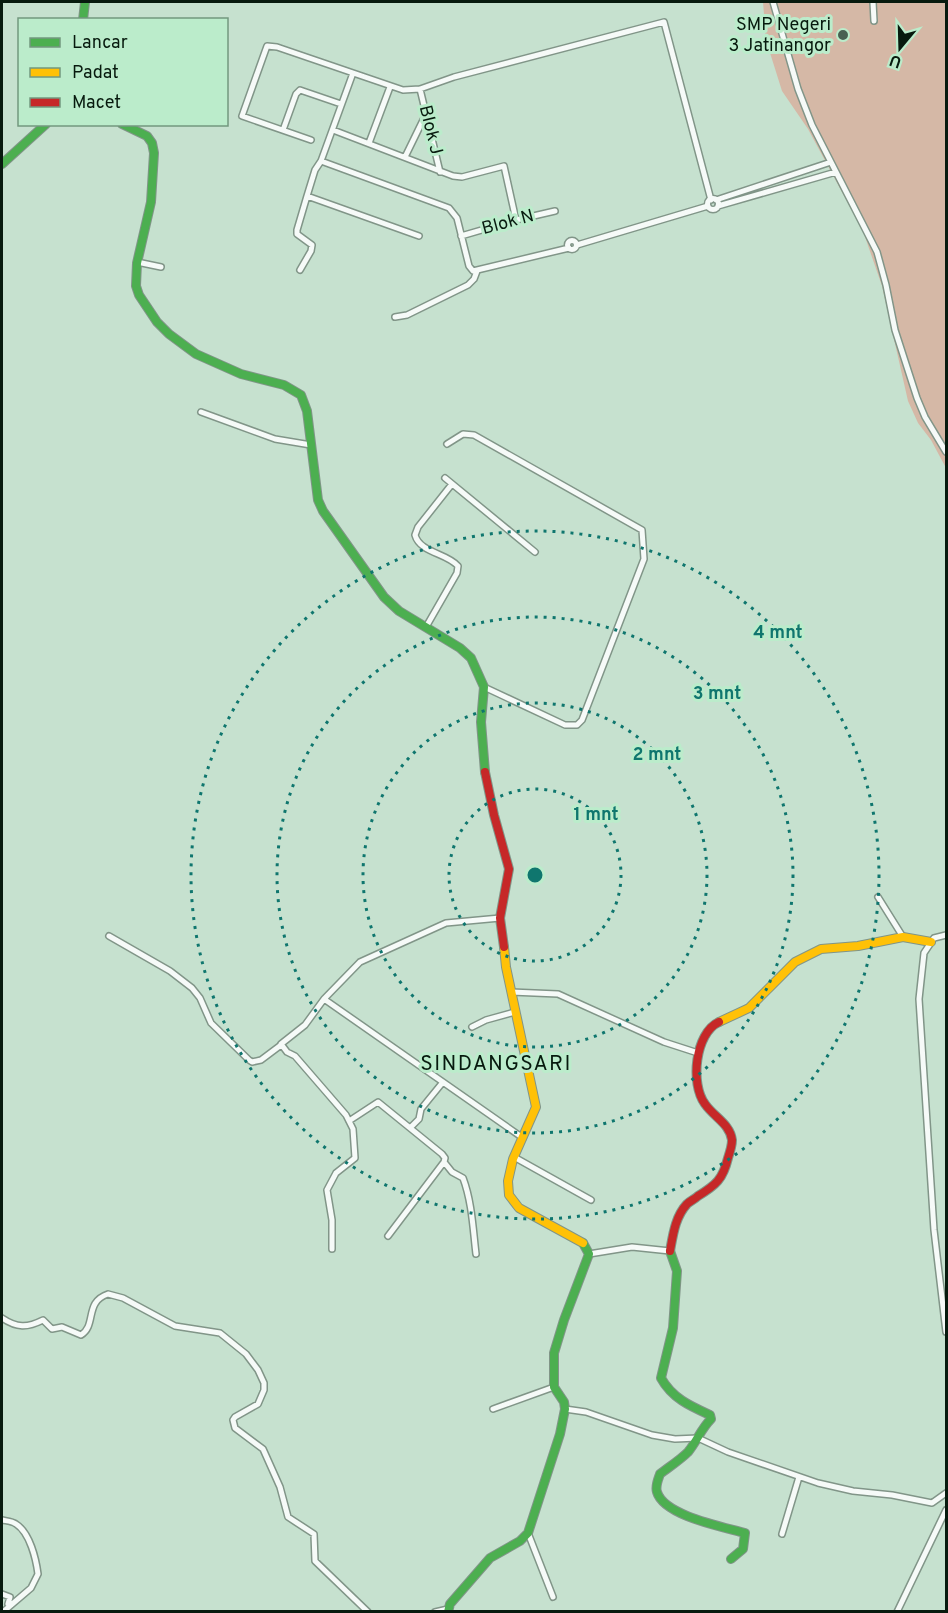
<svg xmlns="http://www.w3.org/2000/svg" width="948" height="1613" font-family="Overpass,sans-serif">
	<rect width="100%" height="100%" fill="#c6e1cf"/>
	<path fill="#d5b8a6" d="M763 2H946V468L931 440 918 423 908 401 882 286 863 231 808 129 782 91 766 40Z"/>
	<g fill="none" stroke-linecap="round" stroke-linejoin="round">
		<g stroke="#819588" stroke-width="8">
			<path id="street" d="M773 2 798 89 812 125 877 252 886 285 895 330 917 398 925 417 946 452
				M873 2 874 21
				M353 73 321 161 449 208 457 218 469 266 473 271 569 248
				M420 89 440 172
				M283 130 296 94 300 90 341 104
				M333 130 453 176 462 177 504 166 516 220
				M311 140 242 116 267 46 277 47 403 90 420 89 454 77 664 22 711 200
				M369 143 390 87
				M405 157 426 114
				M321 161 315 170 307 196 419 236
				M707.5 204a5.5 5.5 0 1 1 11 0a5.5 5.5 0 1 1-11 0Z
				M716 200 831 162
				M718 206 836 172
				M461 236 516 220 555 211
				M567.5 245a4.5 4.5 0 1 1 9 0a4.5 4.5 0 1 1-9 0Z
				M577 245 708 206
				M137 262 161 267
				M300 270 311 251 312 245 297 234V230L307 196
				M395 317 407 315 468 285 474 279 477 271
				M201 412 275 439 311 445
				M447 444 463 434 474 435 642 530 644 559 582 720 577 725H565L484 687
				M445 478 535 552
				M426 627 457 573 458 566C447 553 420 553 415 535L418 527 452 484
				M878 897 903 937
				M500 918 446 923 360 962 324 999 523 1138
				M946 935 934 938 924 953 919 999 934 1230 946 1332
				M109 936 170 971 192 988 200 998 211 1023 249 1060 252 1062 261 1060 281 1045
				M511 992 558 994 664 1042 698 1053
				M324 999 305 1025 281 1044 287 1052 295 1056 346 1115 353 1129 355 1158 336 1173 327 1190 332 1220V1249
				M472 1027 486 1020 515 1012
				M349 1121 378 1102 410 1128
				M514 1157 591 1200
				M444 1162 452 1172 463 1178C472 1202 473 1229 476 1254
				M388 1236 444 1162 445 1158 442 1154 410 1128 419 1119 421 1109 443 1082
				M589 1254 632 1247 670 1251
				M2 1318C17 1328 27 1328 43 1320L52 1329 62 1327 81 1335C97 1325 84 1302 108 1294L123 1298 175 1326 220 1333 246 1354 258 1370 264 1383V1390L258 1404 235 1417 233 1420 235 1428 263 1449 280 1487 288 1517 314 1534 315 1561 368 1612
				M493 1409 554 1387
				M565 1409 586 1412 652 1435 675 1439 698 1438 728 1452 818 1483 853 1491 892 1495 932 1503 946 1493
				M2 1520C7 1521 12 1521 16 1524 30 1533 36 1559 38 1574L31 1588 3 1612
				M528 1533 553 1597
				M782 1534 799 1477
				M2 1594 10 1597 8 1604
				M435 1612 448 1609
				M897 1612 946 1510"/>
		</g>
		<g stroke="#819588" stroke-width="10">
			<path id="fast" d="M83 20 85 2
				M122 124 147 136 152 143 154 153 151 202 137 263 136 286 139 295 157 322 169 334 196 354 241 374 284 385 301 395 307 411 318 500 323 511 384 597 399 611 460 648 471 658 484 687 481 722 485 772
				M2 164 46 124
				M670 1251 677 1271 673 1328 661 1378C672 1398 690 1406 710 1415L711 1419C701 1429 697 1441 688 1452 680 1460 669 1467 660 1474 658 1480 655 1486 657 1492 664 1516 724 1527 745 1533L743 1549 731 1559
				M448 1612 450 1604 490 1558 520 1541 528 1533 560 1434 565 1409 564 1402 554 1387V1353L564 1320 589 1254 583 1243"/>
		</g>
		<g stroke="#819588" stroke-width="10">
			<path id="slow" d="M504 947 506 967 536 1107 513 1159 508 1181 509 1195 519 1208 583 1243
				M719 1022 749 1008 795 962 821 949 858 946 903 937 931 942"/>
		</g>
		<g stroke="#819588" stroke-width="10">
			<path id="jam" d="M485 772 494 815 509 869 500 918 504 947
				M670 1251C673 1235 675 1217 687 1204 690 1201 695 1199 698 1196 716 1185 723 1179 728 1158 730 1152 732 1146 732 1140 730 1124 714 1117 705 1104 690 1084 695 1033 719 1022"/>
		</g>
		<use href="#street" stroke="#f6faf8" stroke-width="5"/>
		<use href="#fast" stroke="#4caf50" stroke-width="8"/>
		<use href="#slow" stroke="#ffc107" stroke-width="8"/>
		<use href="#jam" stroke="#c62828" stroke-width="8"/>
	</g>
	<g fill="none" stroke="#0f766e" stroke-width="3" stroke-dasharray="3 6">
		<circle cx="535" cy="875" r="86"/>
		<circle cx="535" cy="875" r="172"/>
		<circle cx="535" cy="875" r="258"/>
		<circle cx="535" cy="875" r="344"/>
	</g>
	<circle fill="#4a6052" stroke="#bbeccb" stroke-width="2" cx="843" cy="35" r="6"/>
	<g text-anchor="middle" dominant-baseline="central" stroke-width="6" stroke-linejoin="round" paint-order="stroke">
		<g font-size="18" fill="#071a0e" stroke="#bbeccb" text-anchor="end">
			<text x="831" y="25">SMP Negeri<tspan x="831" dy="21">3 Jatinangor</tspan></text>
		</g>
		<g font-size="18" fill="#071a0e" stroke="#bbeccb">
			<text transform="translate(430 130) rotate(76)">Blok J</text>
			<text transform="translate(508 223) rotate(-15)">Blok N</text>
		</g>
		<g font-size="21" letter-spacing="1.5" fill="#071a0e" stroke="#bbeccb">
			<text x="496" y="1064">SINDANGSARI</text>
		</g>
	</g>
	<circle cx="535" cy="875" r="9" fill="#0f766e" stroke="#bbeccb" stroke-width="3"/>
	<g font-size="18" text-anchor="middle" font-weight="bold" fill="#0f766e" stroke="#bbeccb" stroke-width="6" stroke-linejoin="round" paint-order="stroke">
		<text x="778" y="638">4 mnt</text>
		<text x="717" y="699">3 mnt</text>
		<text x="657" y="760">2 mnt</text>
		<text x="596" y="820">1 mnt</text>
	</g>
	<rect width="948" height="1613" fill="none" stroke="#071a0e" stroke-width="6"/>
	<rect x="18" y="18" width="210" height="108" fill="#bbeccb" stroke="#73987f" stroke-width="1.5"/>
	<rect x="30" y="38" width="30" height="9" fill="#4caf50" stroke="#73987f" stroke-width="1.5"/>
	<text x="72" y="48" font-size="18" fill="#071a0e">Lancar</text>
	<rect x="30" y="68" width="30" height="9" fill="#ffc107" stroke="#73987f" stroke-width="1.5"/>
	<text x="72" y="78" font-size="18" fill="#071a0e">Padat</text>
	<rect x="30" y="98" width="30" height="9" fill="#c62828" stroke="#73987f" stroke-width="1.5"/>
	<text x="72" y="108" font-size="18" fill="#071a0e">Macet</text>
	<g transform="translate(900 48) rotate(199)" stroke="#bbeccb" stroke-width="4.5" paint-order="stroke">
	<path d="M0-4.5L10 22L0 15L-10 22Z" fill="#071a0e"/>
	<text y="-9" font-size="16" font-weight="bold" text-anchor="middle" fill="#071a0e">U</text>
	</g>
</svg>
